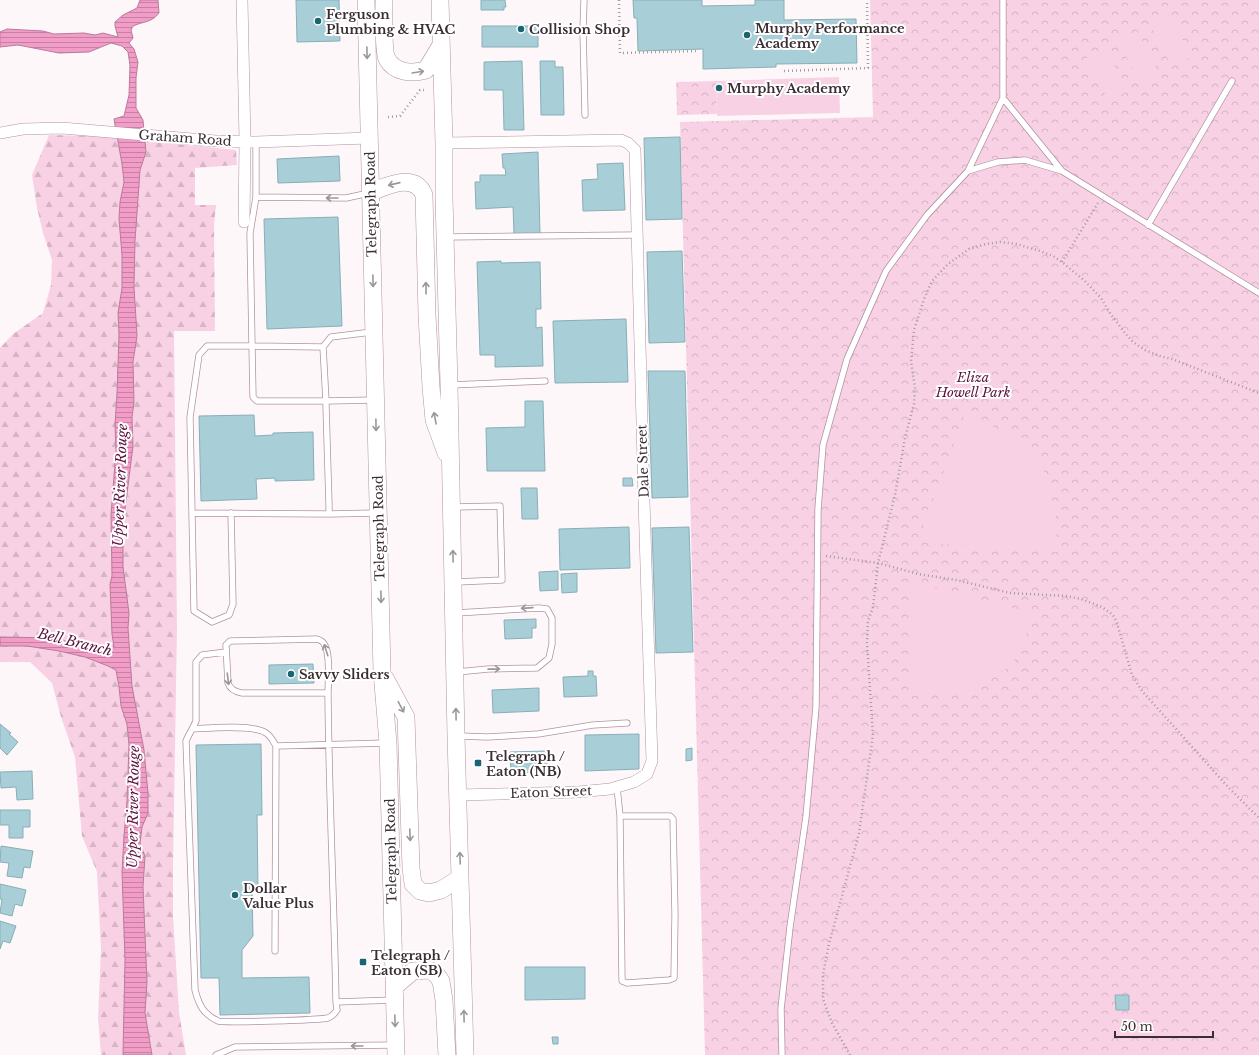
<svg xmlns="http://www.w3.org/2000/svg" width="1259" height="1055" font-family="'Libre Baskerville',serif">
	<defs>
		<pattern id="forest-firs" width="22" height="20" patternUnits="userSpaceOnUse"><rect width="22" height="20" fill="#f9d1e4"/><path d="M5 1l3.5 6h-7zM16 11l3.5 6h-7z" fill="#d6b4c4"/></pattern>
		<pattern id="park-crowns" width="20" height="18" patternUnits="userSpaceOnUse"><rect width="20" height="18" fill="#f9d1e4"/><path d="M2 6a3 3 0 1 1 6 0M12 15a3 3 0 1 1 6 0" fill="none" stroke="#d6b4c4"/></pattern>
		<pattern id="water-rules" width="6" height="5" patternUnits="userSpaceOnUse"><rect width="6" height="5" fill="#f29cc8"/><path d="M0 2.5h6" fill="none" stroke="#c580a3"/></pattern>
	</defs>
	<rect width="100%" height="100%" fill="#fef7fa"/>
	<path fill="url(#forest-firs)" d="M49 135 99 136 236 150 237 165 195 168V205H216L214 225 215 331H174L177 630 173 866V916L179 1012 186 1055H101L98 1018 101 949 97 872 82 836 75 757 61 717 52 683 30 662H0V348L13 334 43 313 51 285 52 260 43 233 37 208 32 175Z"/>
	<path fill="url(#park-crowns)" d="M870 0H1259V1055H705L680 122 873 117Z
		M716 81 717 114 677 115 676 82Z"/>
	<path fill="#f9d1e4" d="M1169 14 1191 57 1172 67 1150 24Z
		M1137 31 1160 75 1141 84 1118 41Z
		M1105 48 1128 91 1109 101 1086 58Z
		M839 77 840 113 717 116 716 81Z
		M966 411 1039 452 1056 515 1057 552 925 543 920 535Z
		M919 584 1035 614 1012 666 960 694 909 696 912 588Z"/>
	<path fill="url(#water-rules)" stroke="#bb7b9b" d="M140 0H158L159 13C151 23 144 21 133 26L131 30 133 38 129 43 134 49 138 62 136 78V108L143 120 146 152 140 170 135 241 134 287 137 336 133 362 134 402 132 417 133 446 123 525V567L129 613 128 628 132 686 144 750 148 793V813L142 827 140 844 145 856 143 887 147 982 145 1013 152 1055H123L125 960 122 872 124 836 127 801 129 745 127 724 121 706 119 687 116 670 108 666 85 657 59 651 27 646H0V637L55 638 80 645 97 646 107 650H112L114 647 112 634 110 584 112 576 111 515 116 451 115 425 117 394 119 334 118 313 122 288V255L119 219 120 202 124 182 122 164 114 119 124 116 129 95 130 65 128 52 122 46 111 43 89 52 59 53 18 45 0 47V32L7 29 43 31 54 34 84 33 95 35 103 33 118 37 115 26V22L123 15 137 8Z"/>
	<path fill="#a8cfd8" stroke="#88aeb6" d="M296 0H339L340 41 297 42Z
		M481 0H505L506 7H504V10H481Z
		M633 0H702V6L755 5V0H784V20L856 19 857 63 776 64V67L703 69V49L638 51 637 18H634Z
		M482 26H538V47H482Z
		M522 61 524 130H504L503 90H484V62Z
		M540 61H555V67H563L564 115H541Z
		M680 137 682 219 646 220 644 138Z
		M538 152 540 234H514L513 207 476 209 475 182H480V175H506L505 168H503L502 154Z
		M339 156 340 181 278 183 277 159Z
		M623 163 625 210 583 211 582 180 598 179 597 164Z
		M338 217 342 326 267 329 264 219Z
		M682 251 685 342 649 343 647 252Z
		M501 261V263L540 262 541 309H536V328L542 327 543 366 495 367V355H480L477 262Z
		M626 319 628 382 555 383 553 321Z
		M648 371H685L688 497 652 498Z
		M525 401H543L545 471H487L486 428 525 427Z
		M254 415 255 436 273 435V433L313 432 314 480 275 481V478L256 479 257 499 201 501 199 416Z
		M623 478H632L633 486H623Z
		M521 488H537L538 519H522Z
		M629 527 630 568 560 570 559 529Z
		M689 527 693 652 656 653 652 528Z
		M558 571V590L540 591 539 572Z
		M577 573V592L562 593 561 574Z
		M536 619V628H532V638L505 639 504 620Z
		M313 664 314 683 269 684V665Z
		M588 671H593V676H596L597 696 564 697 563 677 588 676Z
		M539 688V711L493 713 492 690Z
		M0 724 11 733 9 734 18 742 7 755 0 748Z
		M639 734V769L585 771V735Z
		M261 744 262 815H257L258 889H252L253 936 242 950V978L309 977 310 1013 220 1015 219 978H201L196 745Z
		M692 748V760L686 761V749Z
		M547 751V772L511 773 510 752Z
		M32 771 33 799 17 800 16 787 1 788 0 772Z
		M0 810H30V827H23V838H9V825H0Z
		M1 846 33 851 30 868 24 867 22 878 7 876 9 863 0 862Z
		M0 884 26 890 22 906 15 904 12 916 0 913 2 899H0Z
		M0 921 16 926 10 943 3 941 0 949Z
		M525 967H585V999L525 1000Z
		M1115 995H1129V1010H1116Z
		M552 1037H558V1044H553Z"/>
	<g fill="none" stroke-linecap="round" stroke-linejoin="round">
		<g stroke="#b292a1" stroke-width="7">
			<path id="lane" d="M584 0 583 30 585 115
				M1003 98 1062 171 1259 293
				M256 142V197L250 233 252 346 323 347 331 337 372 332
				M968 171 998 162 1025 160 1062 171
				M256 197 346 198 369 193
				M1148 225 1232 81
				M446 237 636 235
				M450 385 545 381
				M375 400 326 401V406L329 505V514L376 513
				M454 507 500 506 502 580 456 582
				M192 513 329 514
				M231 513 233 604 229 615 212 622 194 611 190 417 199 355 207 346H252L253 397 257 401H326L323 347
				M456 613 539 608 547 609 552 618V644L549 658 537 668 488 669 457 672
				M226 652 202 655 196 662V721C193 728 189 734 186 741L195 990C199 1005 203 1014 218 1021 223 1023 320 1020 328 1018 333 1016 334 1014 337 1010L336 1002
				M328 693H242C236 692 230 689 228 683L226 645 230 641 317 639C320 640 323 641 324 644 331 653 328 683 328 695 329 797 334 900 336 1002L394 1000
				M193 729C210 728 253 724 266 733 271 736 273 741 276 746
				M459 736 487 737 538 734 593 725 627 723
				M617 787 620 816 622 981 627 983 669 980 674 978 675 915 673 819 670 816H620
				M275 951 276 746 386 743
				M216 1055 235 1047 394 1045
				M782 1055 781 1009 790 927 806 817 816 707 818 509 823 445 847 359 886 271 927 215 968 171 1003 98V0"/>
		</g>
		<g stroke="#b292a1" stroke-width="12">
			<path id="street" d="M242 0 245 141 244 222
				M0 133 23 129 62 128 216 141 256 142 369 138
				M444 143 621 140 628 143 635 150 644 500 652 761 647 774 634 782 610 789 578 792 458 795"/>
		</g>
		<g stroke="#b292a1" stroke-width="18">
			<path id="primary" d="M366 0 382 672 388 743 396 1055
				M384 0C384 10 383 52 387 59 395 73 412 74 426 70L441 45
				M440 0 444 143V197L449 385 456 736 465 1055
				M371 192C387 186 415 172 424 195L427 315 431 387 434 420 446 453
				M385 678 406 717 411 868 413 884 420 891 429 893 441 890 460 878
				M394 987 413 971 429 970 436 974 441 981 444 1000 447 1055"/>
		</g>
		<path stroke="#a49b9f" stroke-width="2.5" stroke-dasharray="1 3" stroke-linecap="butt" d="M619 0 620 53 698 51
			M784 71 868 68 867 0
			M388 117 400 116 420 90H424
			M1062 262 1098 203
			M826 556 878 563 918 574 956 580 1010 593 1066 596 1081 599 1102 607 1113 615 1117 623 1132 675 1142 691 1229 788 1259 818
			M850 1055 832 1023 823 999V974L829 944 859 833 873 735 867 643 868 621 873 607 878 563 895 495 905 438 914 404 915 388 911 361 914 330 924 299 932 281 948 264 969 249 986 244 1000 242 1016 244 1040 251 1053 256 1062 262 1085 281 1101 298 1110 313 1125 333 1133 342 1145 350 1160 356 1172 359 1259 393"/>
		<use href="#lane" stroke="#fff" stroke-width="5.5"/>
		<use href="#street" stroke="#fff" stroke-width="11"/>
		<use href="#primary" stroke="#fff" stroke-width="17"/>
	</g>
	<defs><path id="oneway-shaft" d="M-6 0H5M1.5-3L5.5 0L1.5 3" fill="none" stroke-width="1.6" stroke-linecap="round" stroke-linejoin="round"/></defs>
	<g stroke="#9c9699">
		<use href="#oneway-shaft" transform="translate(367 53) rotate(89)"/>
		<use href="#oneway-shaft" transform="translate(418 72) rotate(-9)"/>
		<use href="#oneway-shaft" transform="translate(394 184) rotate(167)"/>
		<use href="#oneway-shaft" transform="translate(332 198) rotate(-180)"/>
		<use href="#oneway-shaft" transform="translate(373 281) rotate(89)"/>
		<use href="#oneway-shaft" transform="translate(426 288) rotate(-91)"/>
		<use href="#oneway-shaft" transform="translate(435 418) rotate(-101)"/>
		<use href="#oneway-shaft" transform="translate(376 425) rotate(89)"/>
		<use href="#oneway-shaft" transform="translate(453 556) rotate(-91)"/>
		<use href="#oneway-shaft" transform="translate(381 597) rotate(89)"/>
		<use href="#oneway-shaft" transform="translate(527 608) rotate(176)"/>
		<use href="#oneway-shaft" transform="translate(326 650) rotate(-108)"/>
		<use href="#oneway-shaft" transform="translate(494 669) rotate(-1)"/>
		<use href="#oneway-shaft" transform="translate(228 679) rotate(83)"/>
		<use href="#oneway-shaft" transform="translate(401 707) rotate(62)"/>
		<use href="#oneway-shaft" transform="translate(456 714) rotate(-91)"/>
		<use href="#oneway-shaft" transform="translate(410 835) rotate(88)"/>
		<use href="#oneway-shaft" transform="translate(460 858) rotate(-92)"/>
		<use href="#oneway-shaft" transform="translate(464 1016) rotate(-91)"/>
		<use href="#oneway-shaft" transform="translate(395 1021) rotate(88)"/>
		<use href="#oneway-shaft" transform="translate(357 1046) rotate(180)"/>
	</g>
	<g fill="#1b6471" stroke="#fff" stroke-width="1.5">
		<circle cx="318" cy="21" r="4"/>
		<circle cx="521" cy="29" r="4"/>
		<circle cx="747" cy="35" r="4"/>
		<circle cx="719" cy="88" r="4"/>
		<circle cx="291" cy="674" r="4"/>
		<rect x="474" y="759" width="8" height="8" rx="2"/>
		<circle cx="235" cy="895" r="4"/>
		<rect x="359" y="958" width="8" height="8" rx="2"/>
	</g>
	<g text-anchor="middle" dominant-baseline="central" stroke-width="4" stroke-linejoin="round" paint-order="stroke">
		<g font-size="13" font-weight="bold" fill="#3a2d33" stroke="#fff" text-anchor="start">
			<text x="326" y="14">Ferguson<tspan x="326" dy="15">Plumbing &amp; HVAC</tspan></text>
			<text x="755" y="28">Murphy Performance<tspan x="755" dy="15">Academy</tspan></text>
			<text x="529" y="29">Collision Shop</text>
			<text x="727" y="88">Murphy Academy</text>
			<text x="299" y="674">Savvy Sliders</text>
			<text x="486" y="756">Telegraph /<tspan x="486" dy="15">Eaton (NB)</tspan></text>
			<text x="243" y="888">Dollar<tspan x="243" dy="15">Value Plus</tspan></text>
			<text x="371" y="955">Telegraph /<tspan x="371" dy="15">Eaton (SB)</tspan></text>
		</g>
		<g font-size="13" fill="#3a2d33" stroke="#fff">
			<text transform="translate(185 138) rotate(4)">Graham Road</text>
			<text transform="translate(371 204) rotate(-91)">Telegraph Road</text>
			<text transform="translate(643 461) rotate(-92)">Dale Street</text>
			<text transform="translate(379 528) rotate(-91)">Telegraph Road</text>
			<text transform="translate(551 792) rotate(-2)">Eaton Street</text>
			<text transform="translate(391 851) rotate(-91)">Telegraph Road</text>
		</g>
		<g font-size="13" font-style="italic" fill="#5b113e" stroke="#fff">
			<text x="973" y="377">Eliza<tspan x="973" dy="15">Howell Park</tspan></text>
		</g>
		<g font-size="14" font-style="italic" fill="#5b113f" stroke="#fff">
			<text transform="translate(120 485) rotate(-88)">Upper River Rouge</text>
			<text transform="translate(75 642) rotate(14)">Bell Branch</text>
			<text transform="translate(133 807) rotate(-89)">Upper River Rouge</text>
		</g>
	</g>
	<path d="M1115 1031v6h98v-6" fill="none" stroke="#3a2d33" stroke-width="2"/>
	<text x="1121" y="1031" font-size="12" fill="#3a2d33" stroke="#ffffff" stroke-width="3" paint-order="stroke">50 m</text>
</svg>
